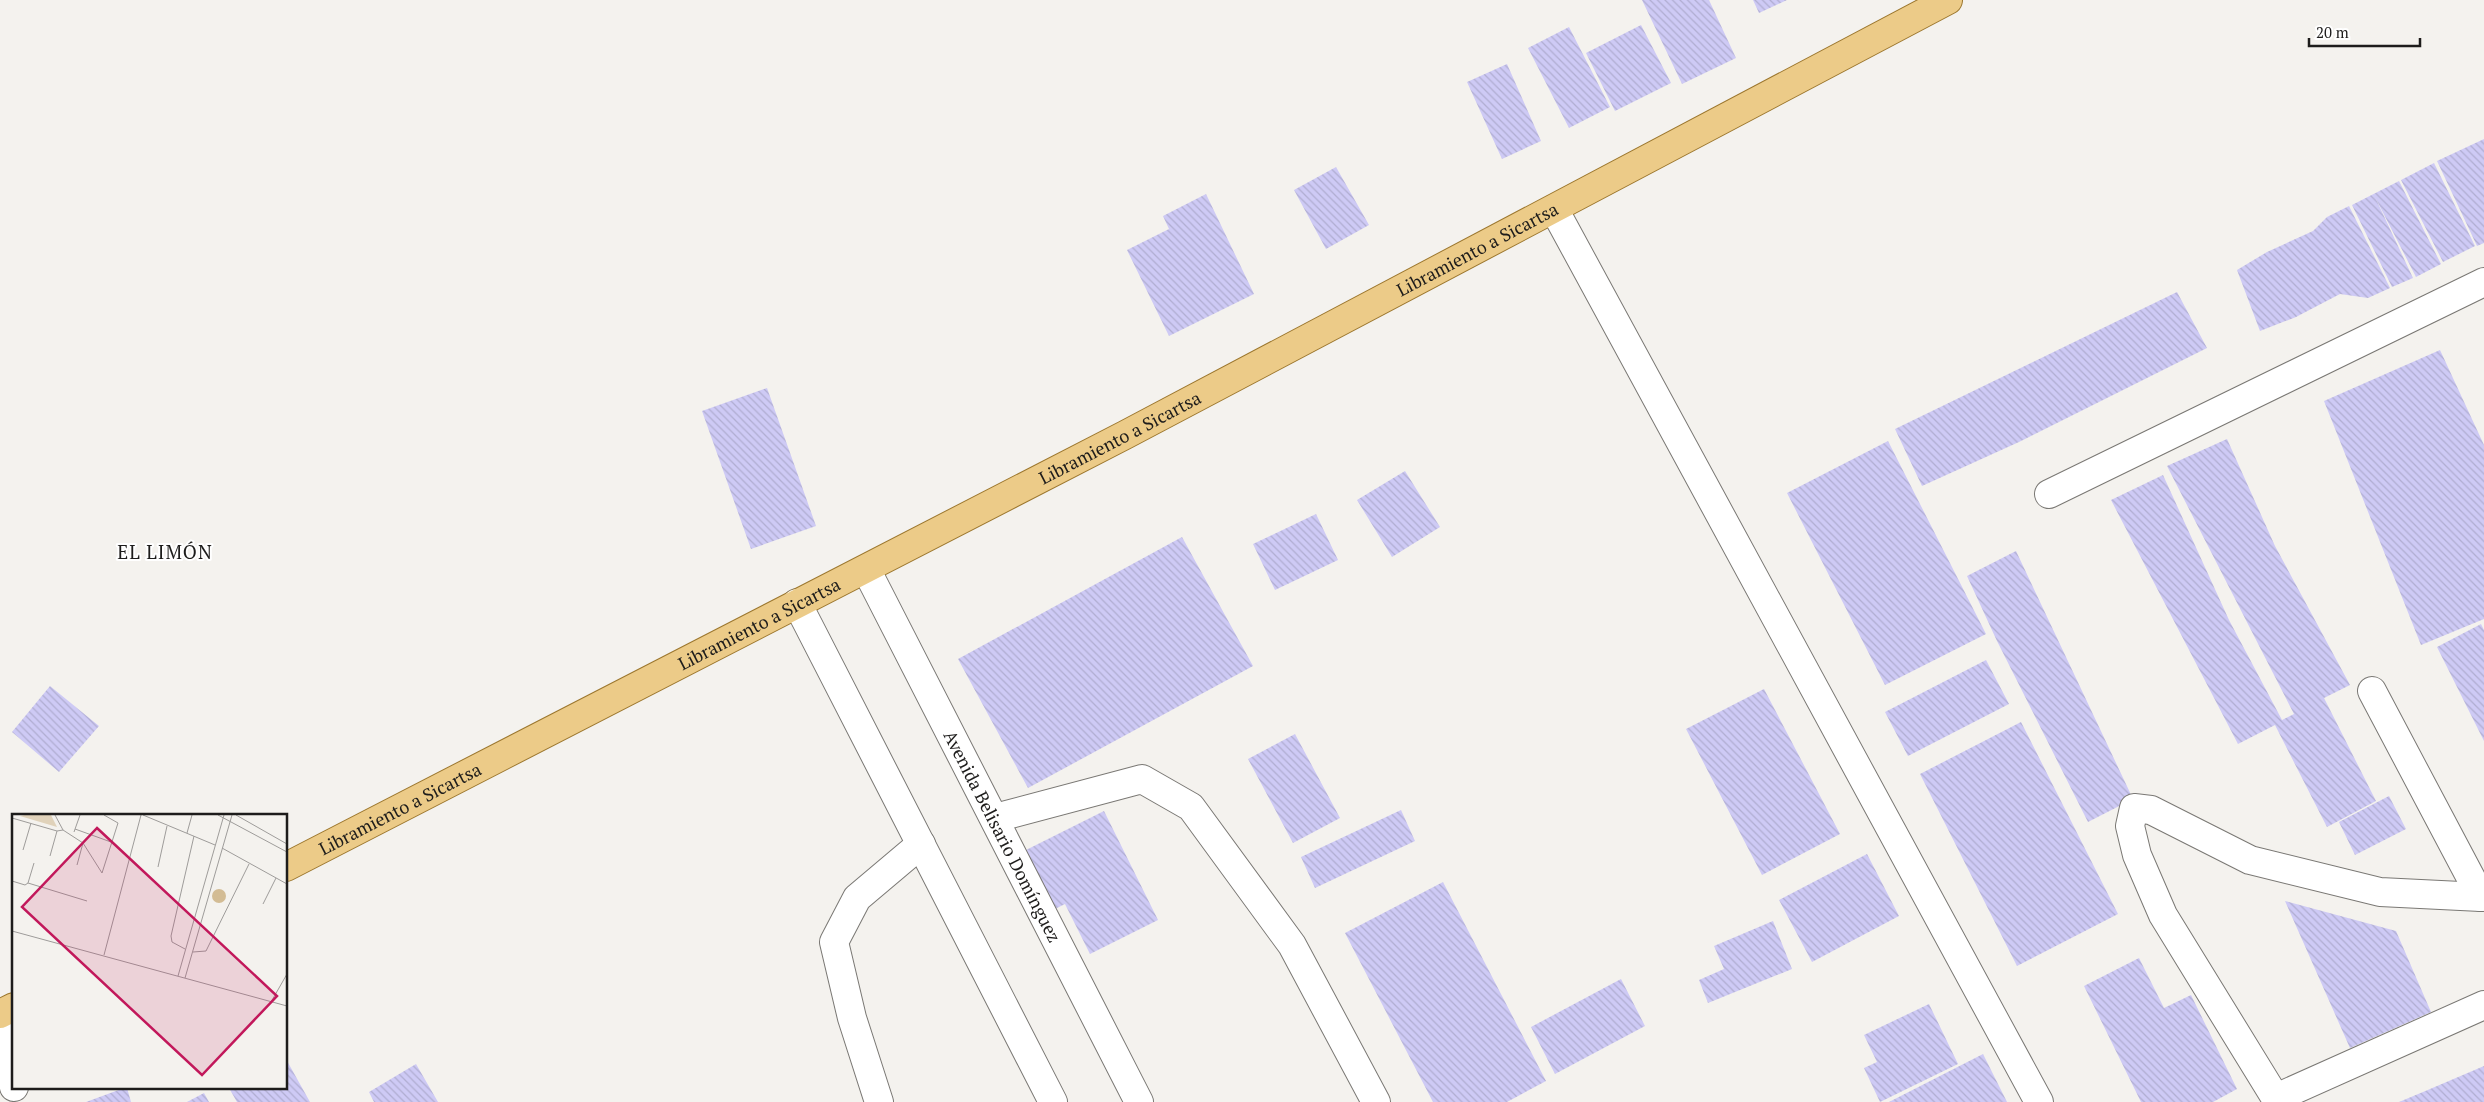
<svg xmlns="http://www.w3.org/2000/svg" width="2484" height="1102" font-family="'PT Serif',serif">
	<defs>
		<pattern id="building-back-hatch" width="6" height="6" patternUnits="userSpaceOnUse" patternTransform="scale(1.25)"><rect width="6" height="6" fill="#cecaf5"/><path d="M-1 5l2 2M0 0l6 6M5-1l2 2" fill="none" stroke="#b0add1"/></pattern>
	</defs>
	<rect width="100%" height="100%" fill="#f4f2ee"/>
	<path fill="url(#building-back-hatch)" d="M1642 0H1709L1736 58 1682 84Z
		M1753 0H1787L1759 13Z
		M1641 25 1671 83 1615 111 1586 53Z
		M1569 27 1610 107 1569 128 1528 48Z
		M1507 64 1541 141 1502 159 1467 82Z
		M2484 139V243L2477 246 2437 161Z
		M2434 163 2475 246 2443 262 2401 180Z
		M1336 167 1369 225 1326 249 1294 190Z
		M2399 181 2441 264 2416 277 2375 197 2413 278 2392 287 2352 205Z
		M1206 194 1254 294 1169 336 1127 250 1169 229 1163 216Z
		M2349 206 2390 288 2368 298 2340 294 2296 317 2260 331 2237 270 2267 252 2313 231 2327 217Z
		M2177 292 2207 348 2019 442 1922 486 1895 429Z
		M2440 350 2484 445V619L2421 645 2324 401Z
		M767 388 816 526 751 549 702 411Z
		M2227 439 2275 546 2350 685 2324 698 2376 801 2327 827 2275 725 2238 744 2111 500 2163 475 2229 620 2282 720 2294 714 2167 466Z
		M1888 441 1986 634 1885 685 1787 493Z
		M1405 471 1440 527 1392 557 1357 500Z
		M1316 514 1338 560 1275 590 1253 544Z
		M1182 537 1253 666 1028 788 958 659Z
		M2016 551 2133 799 2088 822 1997 641 1967 576Z
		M2481 624 2484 630V741L2437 647Z
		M1986 660 2009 704 1908 756 1885 712Z
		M50 686 99 726 59 772 12 732Z
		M1764 689 1840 834 1762 875 1686 729Z
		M2021 722 2118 914 2017 966 1920 774Z
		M1295 734 1340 818 1293 843 1248 759Z
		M2389 796 2406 829 2355 855 2339 822Z
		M1401 810 1415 841 1315 888 1301 857Z
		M1104 811 1158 920 1090 954 1065 904 1053 910 1024 851Z
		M1867 854 1899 916 1812 962 1779 900Z
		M1443 882 1546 1081 1507 1102H1433L1345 933Z
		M2285 901 2396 931 2431 1012 2350 1048Z
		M1773 921 1792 969 1708 1003 1699 980 1724 969 1714 946Z
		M2139 958 2164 1008 2191 995 2237 1089 2213 1102H2141L2084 986Z
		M1621 979 1645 1026 1555 1074 1531 1027Z
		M1929 1004 1958 1064 1880 1102 1864 1068 1877 1062 1864 1035Z
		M1983 1054 2007 1102H1889Z
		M286 1059 310 1102H237L229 1088H286Z
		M416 1064 438 1102H374L369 1092Z
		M2484 1066V1102H2399L2423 1092Z
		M124 1088H127L131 1102H86Z
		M204 1093 209 1102H187Z"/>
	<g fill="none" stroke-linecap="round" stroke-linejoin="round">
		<g stroke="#7a7874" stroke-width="30">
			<g id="minor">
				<path d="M1554 209 2039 1102"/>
				<path d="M2049 494 2484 282"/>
				<path id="s1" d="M866 569 1139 1102"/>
				<path d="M797 603 1053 1102"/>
				<path d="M2372 691 2481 897 2484 896"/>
				<path d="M995 818 1142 779 1191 807 1292 945 1376 1102"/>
				<path d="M0 1032 14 1087"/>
				<path d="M2276 1098 2484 1005"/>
				<path d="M879 1102 852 1018 834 942 857 898 921 844"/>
				<path d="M2278 1102 2163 915 2137 855 2130 826 2134 808 2151 810 2250 860 2380 892 2481 897"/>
			</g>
		</g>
		<g stroke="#9c772e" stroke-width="30">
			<g id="major">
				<path id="s2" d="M286 867 1125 435 1948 0"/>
				<path d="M0 1014 14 1007"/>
			</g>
		</g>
		<use href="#minor" stroke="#fff" stroke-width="28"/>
		<use href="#major" stroke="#eccb88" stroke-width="28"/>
	</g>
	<g text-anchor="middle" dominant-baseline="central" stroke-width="4" stroke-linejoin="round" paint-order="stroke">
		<g font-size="18" fill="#1d1c1b" stroke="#fff">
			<text stroke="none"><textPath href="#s2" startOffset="1342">Libramiento a Sicartsa</textPath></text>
			<text stroke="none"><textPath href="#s2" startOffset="938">Libramiento a Sicartsa</textPath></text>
			<text stroke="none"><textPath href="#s2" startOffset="532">Libramiento a Sicartsa</textPath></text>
			<text stroke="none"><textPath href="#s2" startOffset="128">Libramiento a Sicartsa</textPath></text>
			<text stroke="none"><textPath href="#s1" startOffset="300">Avenida Belisario Domínguez</textPath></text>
		</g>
		<g font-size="19" letter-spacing="1" fill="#1d1c1b" stroke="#fff">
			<text x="165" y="551">EL LIMÓN</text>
		</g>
	</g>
	<g transform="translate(12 814)">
		<rect width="275" height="275" fill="#f4f2ee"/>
		<path d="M39 1 45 13 8 2 13 1Z" fill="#e0d2ba"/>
		<path d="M200 82a7 7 0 1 1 14 0a7 7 0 1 1-14 0Z" fill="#d3bc94"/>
		<path fill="none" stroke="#9e9c9a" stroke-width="1" d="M43 1 51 16M131 1 203 31M206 1 275 38M224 1 275 30M0 4 45 17 51 16 71 29 65 51M63 15 99 28M62 18 68 1M175 19 180 1M71 29 90 59M210 34 275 70M11 36 19 9M38 42 45 17M146 53 155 12M90 59 106 9 92 1M0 67 13 71 16 69 22 49M16 69 75 87M251 90 264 64M0 117 275 192M173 135 160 128 159 122 182 22M181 138 194 137 237 50M92 141 129 1M166 162 212 1M173 164 220 1M259 188 275 160"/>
		<path fill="#c2185b" fill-opacity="0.15" stroke="#c2185b" stroke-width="2.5" d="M85 14 265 182 190 261 10 93Z"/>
		<rect width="275" height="275" fill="none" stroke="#1d1c1b" stroke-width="2.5"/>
	</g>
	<path d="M2309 38v8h111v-8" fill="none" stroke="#1d1c1b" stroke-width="2.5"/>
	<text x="2316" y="38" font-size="15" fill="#1d1c1b" stroke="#ffffff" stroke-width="4" paint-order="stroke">20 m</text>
</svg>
